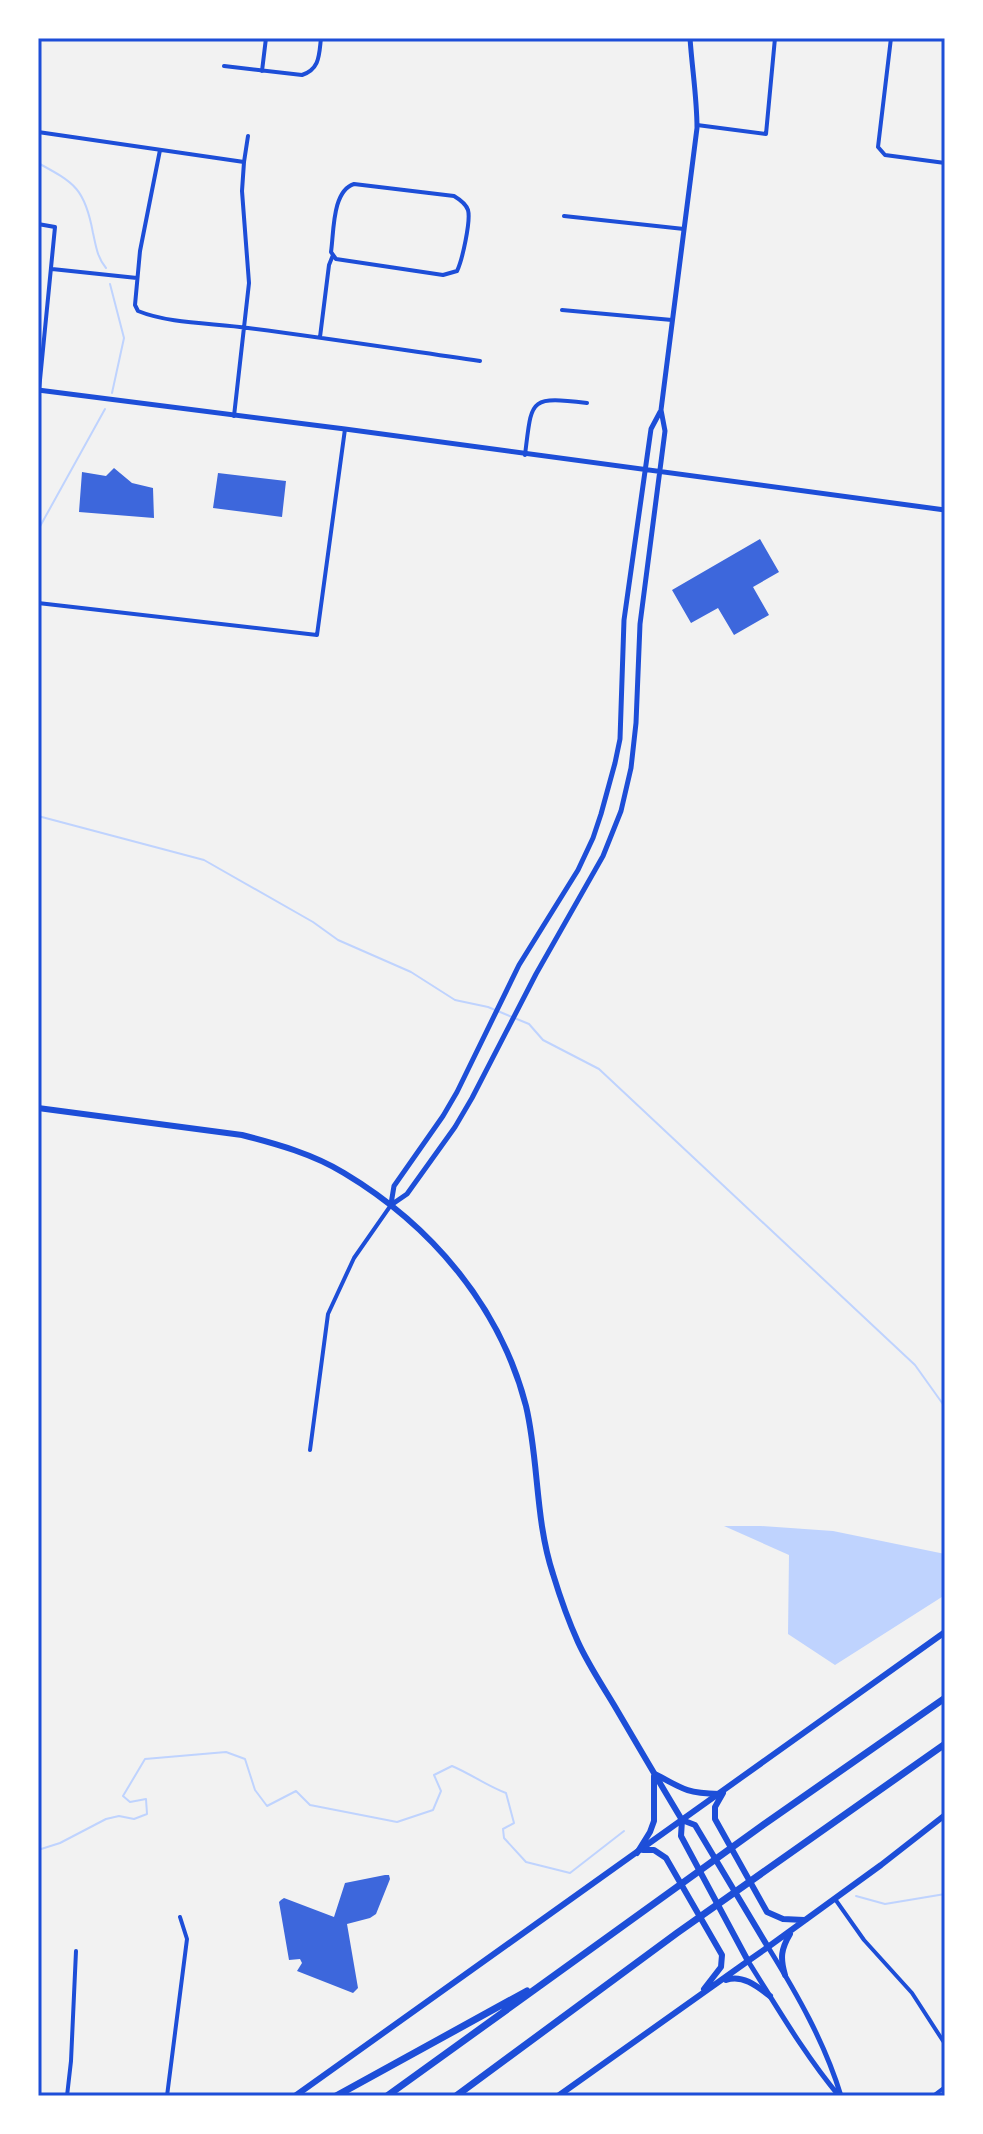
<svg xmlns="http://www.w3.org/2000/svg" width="983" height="2134" font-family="'Space Grotesk',sans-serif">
	<rect width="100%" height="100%" fill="#f2f2f2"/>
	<path fill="#bfd3fe" d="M724 1526H761L833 1531 945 1554V1595L835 1665 788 1634 789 1555Z"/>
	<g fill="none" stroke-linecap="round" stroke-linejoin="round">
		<path stroke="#bfd3fe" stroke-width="2" d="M38 163C75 183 85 189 93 233 96 246 97 257 106 268
			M110 284 124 338 112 393
			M38 530 105 409
			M38 816 204 860 313 922 338 940 411 972 455 1000 488 1007 529 1024 543 1040 599 1069 915 1365 945 1407
			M38 1850 60 1843 106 1819 119 1816 134 1819 147 1814 146 1799 130 1802 123 1796 145 1759 226 1752 245 1759 255 1790 267 1806 296 1791 310 1805 397 1822 433 1810 441 1791 434 1775 452 1766C471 1774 487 1786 506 1793L514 1823 503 1829 504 1838 526 1862 570 1873 624 1831
			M856 1896 885 1904 945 1894"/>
	</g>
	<path fill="#3d67dc" d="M114 468 132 483 153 488 154 518 79 512 82 472 106 476Z
		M218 473 286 481 282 517 213 508Z
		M760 539 779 572 753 587 769 615 734 635 718 608 691 623 672 590Z
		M385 1875H389L390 1879 376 1914 370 1918 347 1924 358 1988 353 1993 297 1971 302 1963 300 1959 289 1960 279 1902 281 1900 284 1898 334 1917 345 1883Z"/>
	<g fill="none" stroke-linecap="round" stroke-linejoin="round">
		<path stroke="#1d4ed8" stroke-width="4" d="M891 38 878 147 885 155 945 163
			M224 66 302 75C320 69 319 55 321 38
			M262 71 266 38
			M697 125 766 134 775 38
			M38 132 244 162
			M160 150 140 251 135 305 138 311C170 324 214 323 248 328 326 338 403 350 480 361
			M354 184 454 196C459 199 466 204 468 210 471 221 462 261 457 271L443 275 336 259 331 252C334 232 332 191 354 184Z
			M564 216 684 229
			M38 224 55 227 39 390
			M52 269 137 278
			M562 310 672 320
			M320 337 329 265 333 255
			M234 416 249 283 242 191 244 162 248 136
			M525 455C532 399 528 396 587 403
			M38 603 317 635 345 429
			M310 1450 328 1314 354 1258 391 1205
			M835 1899 864 1940 912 1993 945 2044
			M67 2096 71 2061 76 1951
			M167 2096 187 1939 180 1917
			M933 2096 945 2087"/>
		<path stroke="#1d4ed8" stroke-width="5" d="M38 390 345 429 945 510
			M391 1204 394 1186 443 1116 457 1092 519 965 578 870 593 838 601 814 615 763 620 739 624 620 651 429 660 412
			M391 1205 407 1194 455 1127 472 1098 536 974 603 856 621 811 631 768 636 723 640 624 665 431 661 410 697 128C697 98 692 68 690 38
			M768 1947C797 1994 825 2043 841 2096
			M748 1961C777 2007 804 2054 839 2096"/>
		<path stroke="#1d4ed8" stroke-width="6" d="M723 1793 715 1807V1819L767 1912 783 1919 804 1920
			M643 1850H654L666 1858 722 1955 721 1967 704 1989
			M768 1947 881 1865 945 1815
			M785 1975C780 1958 781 1949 790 1934
			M726 1980C742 1974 757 1986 770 1996
			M295 2096 945 1632
			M558 2096 748 1961"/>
		<path stroke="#1d4ed8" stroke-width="6" d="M38 1108 242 1135C277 1144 313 1154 344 1173 431 1225 500 1306 526 1406 539 1461 535 1520 553 1574 560 1597 568 1620 578 1642 588 1664 602 1685 614 1705 637 1744 659 1782 682 1820L681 1836 748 1961 768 1947 695 1825 682 1820
			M657 1775C684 1790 688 1793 719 1794
			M637 1853 650 1832 654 1821V1776"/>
		<path stroke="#1d4ed8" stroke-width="7" d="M336 2096 527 1991
			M387 2096 763 1825 945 1698
			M456 2096 677 1933 945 1744"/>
	</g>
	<rect width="983" height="2134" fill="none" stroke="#ffffff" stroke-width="80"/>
	<rect x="40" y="40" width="903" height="2054" fill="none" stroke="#1d4ed8" stroke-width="3"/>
</svg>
